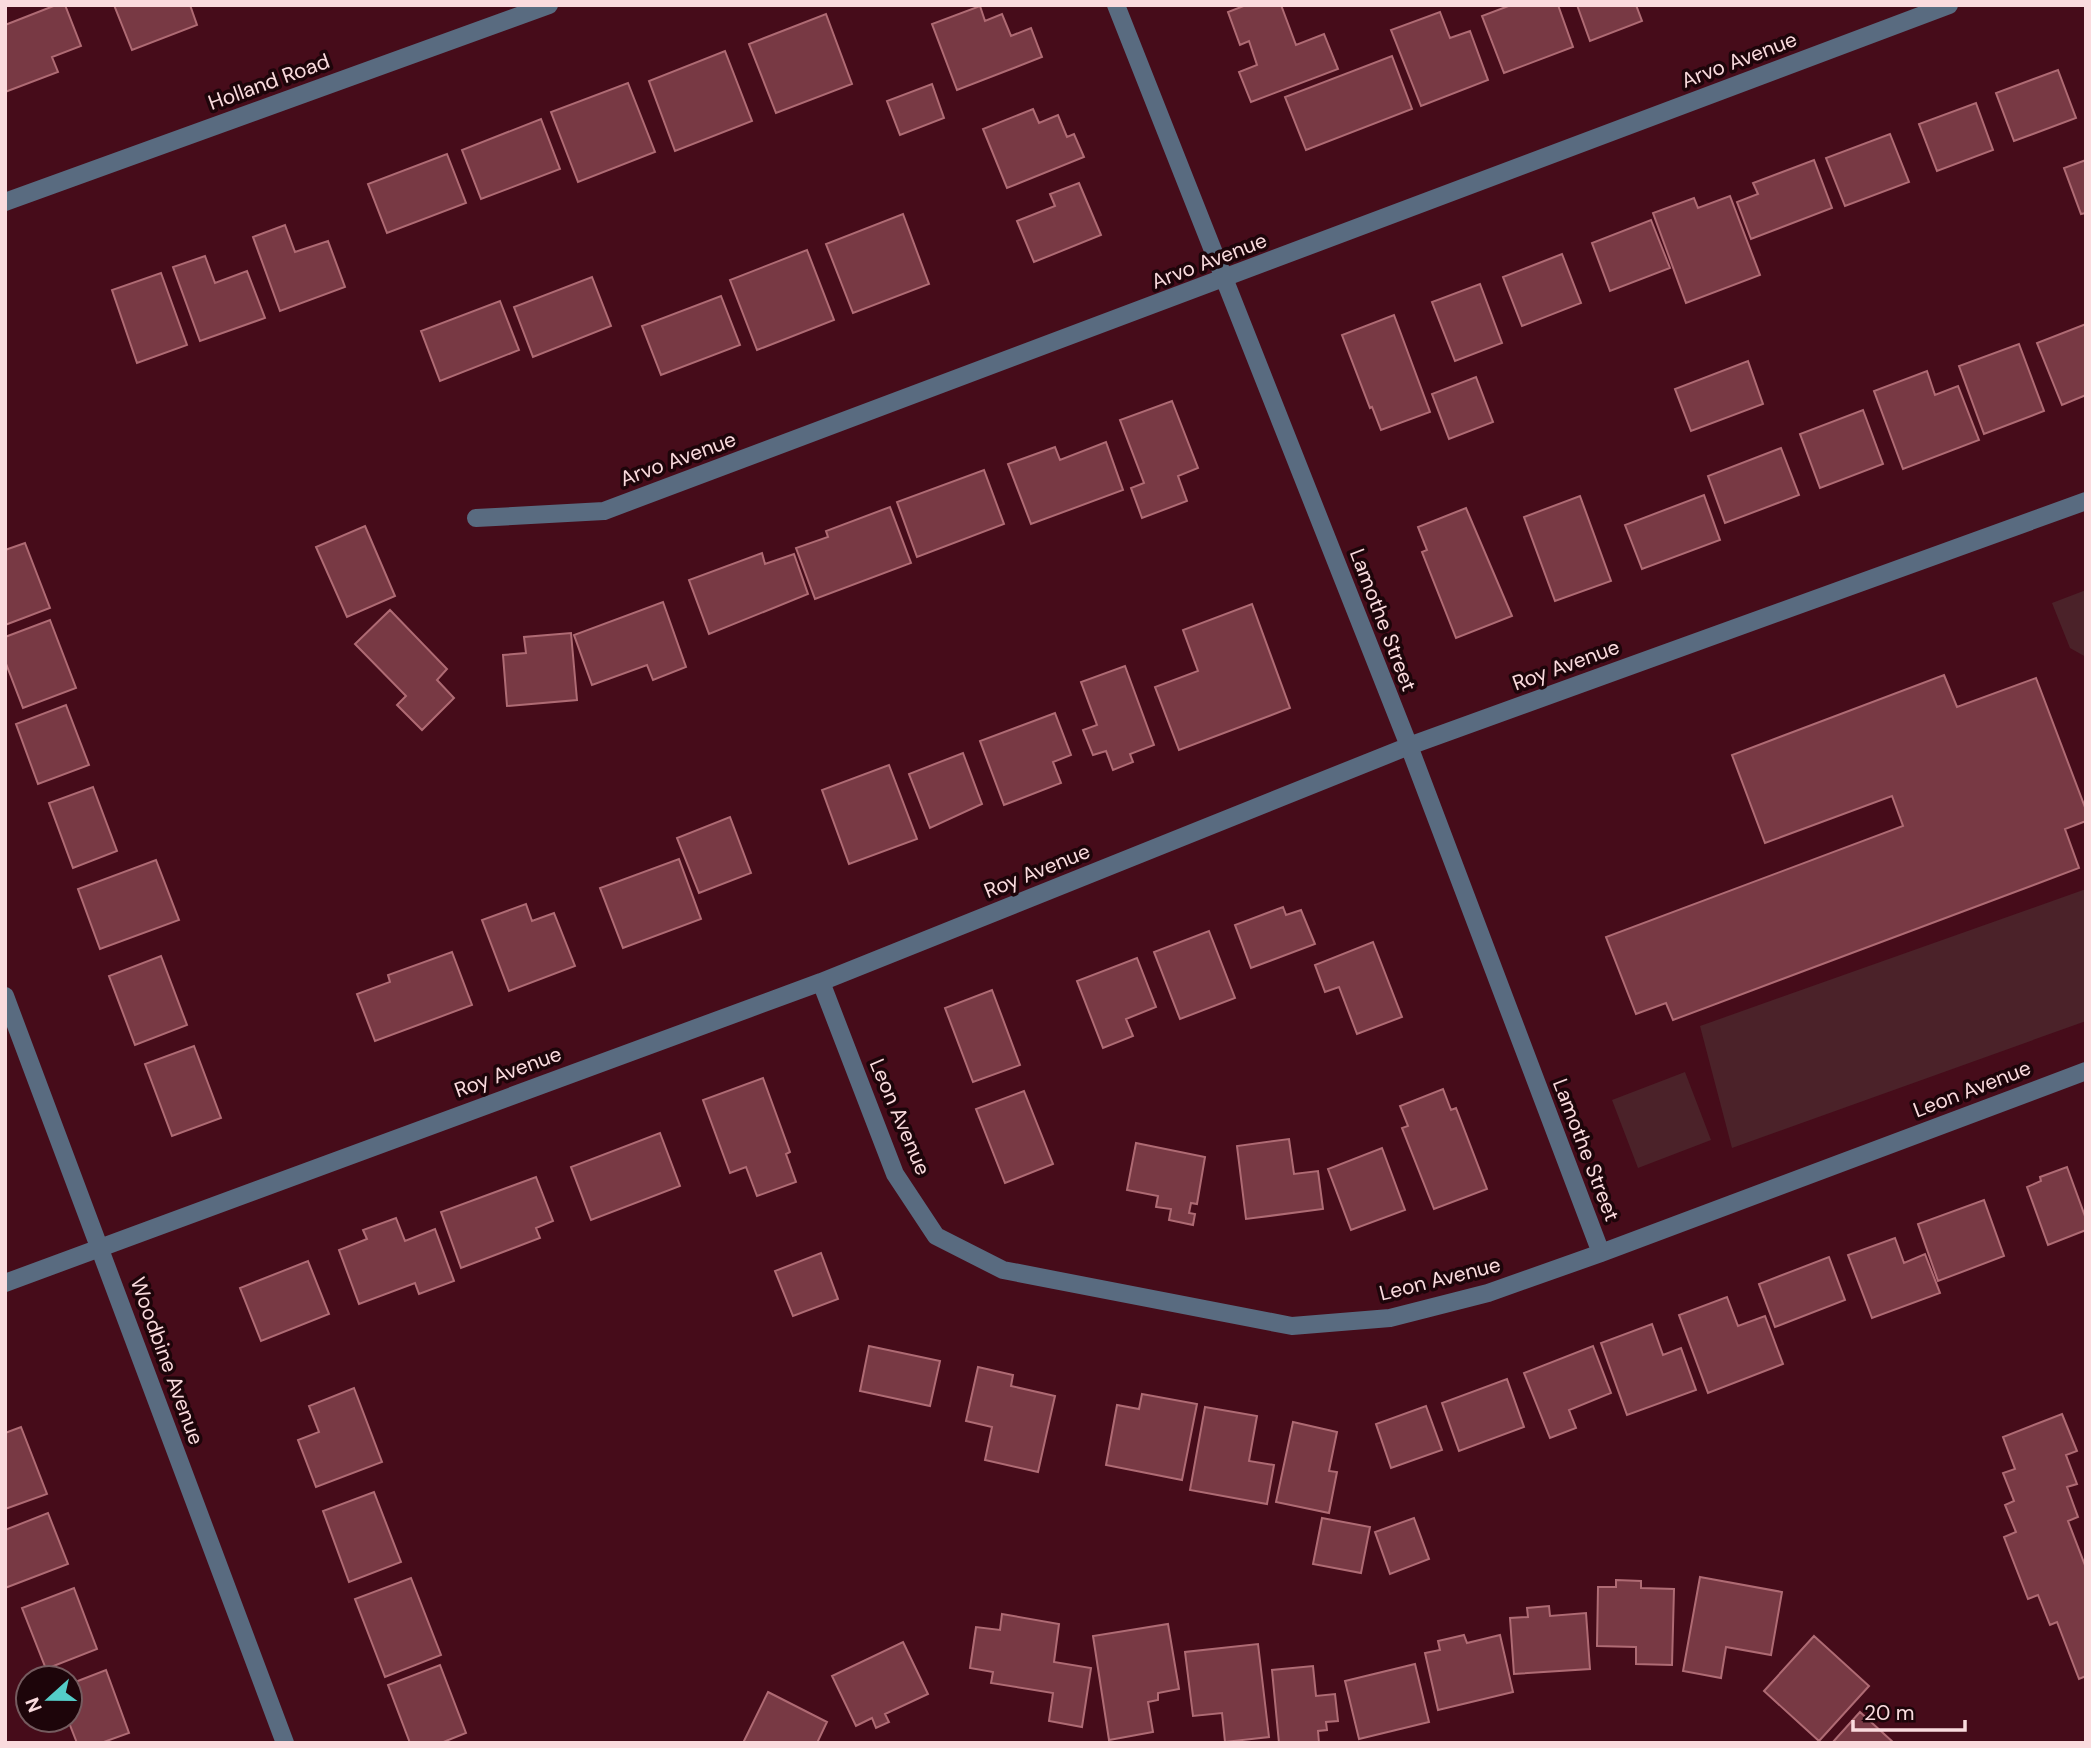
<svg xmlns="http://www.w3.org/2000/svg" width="2091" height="1748" font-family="'DM Sans',sans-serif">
	<rect width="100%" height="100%" fill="#460c1a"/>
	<path fill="#4b2229" d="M2086 590V657L2070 648 2052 603Z
		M2086 889V1021L1732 1148 1700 1026Z
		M1685 1072 1711 1140 1638 1168 1612 1100Z"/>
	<path fill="#783944" stroke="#af6b74" stroke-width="2" d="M56 5H65L81 46 52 57 58 72 5 92V25Z
		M114 5H190L197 25 132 50Z
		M1246 5H1281L1296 45 1324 34 1338 69 1251 102 1239 72 1257 65 1249 41 1240 45 1228 12Z
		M1511 5H1558L1573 47 1504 73 1482 16Z
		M1577 5H1636L1642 21 1590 41Z
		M980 6 985 21 1002 14 1011 36 1031 28 1042 57 957 90 932 24Z
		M1440 12 1450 38 1470 31 1488 80 1421 106 1391 30Z
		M826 14 852 84 776 113 749 44Z
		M725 51 752 121 675 151 649 81Z
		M1392 56 1412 109 1306 150 1285 97Z
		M2058 70 2076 118 2014 141 1996 93Z
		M628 83 655 152 578 182 551 112Z
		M932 84 944 118 900 135 887 101Z
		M1976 103 1993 150 1937 171 1919 124Z
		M1033 109 1039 123 1058 115 1067 137 1074 134 1084 157 1007 188 983 129Z
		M541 119 560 169 481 199 462 150Z
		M1890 134 1909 182 1845 206 1826 158Z
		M447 154 466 203 387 233 368 184Z
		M1814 160 1832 208 1751 239 1737 202 1758 194 1753 183Z
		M2086 160V213L2081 214 2064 168Z
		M1079 183 1101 235 1034 262 1017 221 1055 206 1050 194Z
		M1730 196 1760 275 1686 303 1653 213 1694 198 1698 208Z
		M903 214 929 284 853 313 826 244Z
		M1651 220 1670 268 1610 291 1592 243Z
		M285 225 295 252 328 241 345 287 280 311 253 237Z
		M807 250 834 320 757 350 730 280Z
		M1562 254 1581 303 1522 326 1503 277Z
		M205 256 215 283 247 271 265 318 200 341 173 267Z
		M161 273 187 345 137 363 112 290Z
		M592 277 611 326 533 357 514 307Z
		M1480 284 1502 343 1455 361 1432 302Z
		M721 296 740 345 661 375 642 326Z
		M500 301 519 350 440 381 421 331Z
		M1394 315 1430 412 1381 430 1372 407 1370 408 1342 335Z
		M2086 324V395L2062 405 2037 343Z
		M2019 344 2044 411 1984 434 1959 366Z
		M1748 361 1763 404 1691 431 1675 389Z
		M1927 371 1935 395 1958 386 1979 440 1903 469 1874 391Z
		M1476 377 1493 422 1449 439 1432 394Z
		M1172 401 1198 468 1178 476 1187 501 1142 518 1131 488 1144 483 1120 420Z
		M1863 410 1883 464 1820 488 1800 434Z
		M1106 442 1123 490 1031 524 1008 464 1055 447 1060 460Z
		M1781 448 1799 495 1725 523 1708 476Z
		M984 470 1004 524 917 557 897 502Z
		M1704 495 1720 540 1642 569 1625 525Z
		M1580 496 1611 581 1555 601 1524 517Z
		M890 507 911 563 815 599 796 548 828 537 826 531Z
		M1466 508 1512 616 1456 638 1422 552 1427 550 1418 527Z
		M365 526 395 596 347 617 316 547Z
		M25 543 50 608 5 625V550Z
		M762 553 765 564 794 554 808 594 709 634 689 580Z
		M663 602 686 667 653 680 647 665 592 685 574 635Z
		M1252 604 1290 708 1179 750 1155 687 1198 671 1183 630Z
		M390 610 447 669 437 680 454 698 422 730 397 705 406 696 355 644Z
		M50 620 76 688 23 708 5 661V637Z
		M571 633 577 700 507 706 503 655 526 653 524 637Z
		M1125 666 1154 745 1130 754 1133 762 1113 770 1106 751 1093 755 1083 730 1097 725 1081 682Z
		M1944 675 1957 707 2036 678 2086 810V821L2065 829 2079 868 1673 1020 1666 1003 1636 1014 1606 937 1903 826 1892 796 1765 843 1732 755Z
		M66 705 89 765 38 784 16 724Z
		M1055 713 1071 755 1053 762 1061 783 1004 805 980 741Z
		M963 753 982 804 930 828 909 774Z
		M889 765 917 839 849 864 822 790Z
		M93 787 117 851 73 868 49 803Z
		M730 817 751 873 699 893 677 838Z
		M679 859 701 919 623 948 600 888Z
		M156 860 179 920 100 949 78 889Z
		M526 904 532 921 554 913 575 966 509 991 482 920Z
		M1283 907 1286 915 1301 910 1315 944 1251 968 1235 925Z
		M1209 931 1235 998 1180 1019 1154 952Z
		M1373 942 1402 1017 1357 1034 1339 987 1325 992 1315 965Z
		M452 952 472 1005 375 1041 357 994 390 982 388 975Z
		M161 956 187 1025 135 1045 109 976Z
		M1137 958 1156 1007 1126 1019 1133 1036 1103 1048 1077 981Z
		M992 990 1020 1065 973 1082 945 1008Z
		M194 1046 221 1118 172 1136 145 1064Z
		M763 1078 790 1152 786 1154 796 1182 757 1196 746 1167 730 1173 703 1100Z
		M1443 1089 1451 1110 1456 1108 1487 1189 1434 1209 1402 1128 1408 1126 1400 1106Z
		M1024 1091 1053 1164 1005 1183 976 1109Z
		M660 1133 680 1186 591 1220 571 1167Z
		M1289 1139 1294 1174 1318 1171 1323 1209 1246 1219 1237 1146Z
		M1136 1143 1205 1157 1197 1204 1191 1203 1189 1213 1195 1214 1193 1225 1169 1220 1171 1209 1156 1207 1158 1196 1127 1190Z
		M1382 1148 1405 1210 1351 1230 1328 1169Z
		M2067 1167 2086 1219V1230L2048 1245 2027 1187 2041 1181 2040 1177Z
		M536 1177 553 1221 536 1228 540 1238 461 1268 441 1212Z
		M1984 1200 2004 1256 1938 1281 1918 1224Z
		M396 1218 405 1241 435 1229 454 1281 419 1294 415 1283 359 1304 339 1250 367 1239 363 1230Z
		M1895 1238 1904 1263 1925 1254 1940 1293 1872 1318 1848 1255Z
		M821 1253 838 1299 793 1316 775 1271Z
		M1829 1257 1845 1300 1775 1327 1759 1284Z
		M308 1261 329 1314 261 1341 240 1288Z
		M1727 1297 1738 1326 1765 1316 1783 1364 1708 1393 1679 1315Z
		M1652 1324 1663 1355 1681 1348 1696 1390 1627 1415 1601 1343Z
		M869 1346 940 1361 930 1406 860 1391Z
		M1593 1346 1611 1393 1569 1410 1576 1428 1550 1438 1524 1373Z
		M978 1367 1013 1375 1011 1386 1055 1396 1038 1472 985 1460 992 1427 966 1421Z
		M1507 1379 1524 1427 1459 1451 1442 1403Z
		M354 1388 382 1462 316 1487 298 1440 319 1432 309 1406Z
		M1142 1394 1197 1404 1182 1480 1106 1465 1117 1405 1139 1409Z
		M1426 1406 1442 1450 1391 1468 1376 1424Z
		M1205 1407 1257 1416 1249 1461 1274 1465 1267 1504 1190 1490Z
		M2062 1414 2077 1451 2066 1455 2077 1484 2067 1487 2078 1517 2068 1521 2086 1568V1676L2079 1679 2057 1622 2050 1625 2038 1595 2028 1599 2004 1537 2016 1532 2005 1505 2014 1501 2003 1473 2015 1469 2003 1437Z
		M1293 1422 1337 1432 1329 1471 1337 1472 1329 1513 1276 1502Z
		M21 1427 47 1494 5 1509V1433Z
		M374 1492 401 1562 349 1582 323 1511Z
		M48 1513 68 1564 5 1588V1530Z
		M1322 1518 1370 1527 1361 1573 1313 1564Z
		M1414 1518 1429 1559 1390 1574 1375 1532Z
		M1700 1577 1782 1592 1771 1655 1726 1647 1721 1678 1683 1671Z
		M411 1578 441 1655 385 1677 355 1599Z
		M1616 1580 1641 1581V1588L1674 1589 1672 1665 1636 1664V1647L1597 1646 1598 1587H1616Z
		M74 1588 97 1649 46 1669 22 1608Z
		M1549 1606 1550 1616 1586 1613 1590 1669 1514 1674 1510 1618 1528 1617 1527 1608Z
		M1002 1614 1059 1624 1054 1662 1091 1668 1082 1727 1049 1721 1053 1693 991 1683 993 1672 970 1668 976 1627 1000 1630Z
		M1168 1624 1179 1689 1158 1693V1700L1148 1702 1153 1732 1109 1740 1093 1636Z
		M1464 1635 1467 1643 1500 1635 1513 1692 1438 1710 1425 1653 1440 1650 1438 1641Z
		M1814 1636 1869 1686 1819 1741 1764 1691Z
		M903 1642 928 1694 885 1714 889 1722 876 1728 872 1718 856 1726 832 1676Z
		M1258 1644 1269 1737 1225 1742 1222 1713 1193 1716 1185 1652Z
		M1415 1664 1429 1722 1359 1739 1345 1681Z
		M440 1665 466 1733 441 1743H410L388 1685Z
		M1313 1666 1316 1696 1335 1694 1338 1721 1326 1722 1327 1730 1318 1731 1319 1743H1279L1272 1670Z
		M106 1670 129 1733 101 1743H77L68 1720 70 1684Z
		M768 1692 827 1722 817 1743H743Z
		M1860 1712 1894 1743H1832Z"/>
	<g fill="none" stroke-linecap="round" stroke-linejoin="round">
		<path stroke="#596b80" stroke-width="18" d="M1116 5 1409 746 1601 1253
			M5 202 549 5
			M476 518 604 511 1949 5
			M821 982 895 1174 936 1236 1003 1270 1292 1326 1390 1318 1488 1293 1601 1253 2086 1071
			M5 996 285 1743
			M5 1283 821 982 1409 746 2086 501"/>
	</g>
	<g text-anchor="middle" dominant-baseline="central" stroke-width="7" stroke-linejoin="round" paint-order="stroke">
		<g font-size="21" fill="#fadbde" stroke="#1d050a">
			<text transform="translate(1739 60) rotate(-21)">Arvo Avenue</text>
			<text transform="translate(269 82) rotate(-20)">Holland Road</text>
			<text transform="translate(1209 261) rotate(-21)">Arvo Avenue</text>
			<text transform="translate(678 459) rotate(-20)">Arvo Avenue</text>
			<text transform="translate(1383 620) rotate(69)">Lamothe Street</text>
			<text transform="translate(1566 665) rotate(-20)">Roy Avenue</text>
			<text transform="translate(1037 871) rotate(-22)">Roy Avenue</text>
			<text transform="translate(508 1072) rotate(-20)">Roy Avenue</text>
			<text transform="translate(1972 1089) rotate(-21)">Leon Avenue</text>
			<text transform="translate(900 1117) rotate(67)">Leon Avenue</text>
			<text transform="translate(1586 1150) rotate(69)">Lamothe Street</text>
			<text transform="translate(1440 1279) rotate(-14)">Leon Avenue</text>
			<text transform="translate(167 1361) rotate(70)">Woodbine Avenue</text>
		</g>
	</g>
	<rect width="2091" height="1748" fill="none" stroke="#fadbde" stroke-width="14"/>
	<g transform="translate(49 1699) rotate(249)"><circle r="33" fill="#1d050a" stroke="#755b5f" stroke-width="2"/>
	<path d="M0-5L12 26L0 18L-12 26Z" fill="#54cdc8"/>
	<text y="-10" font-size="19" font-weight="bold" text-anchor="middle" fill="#fadbde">N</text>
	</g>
	<path d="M1853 1720v10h112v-10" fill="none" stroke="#fadbde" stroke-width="3.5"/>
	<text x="1864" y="1720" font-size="21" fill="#fadbde" stroke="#1d050a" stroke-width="5" paint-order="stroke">20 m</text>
</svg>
